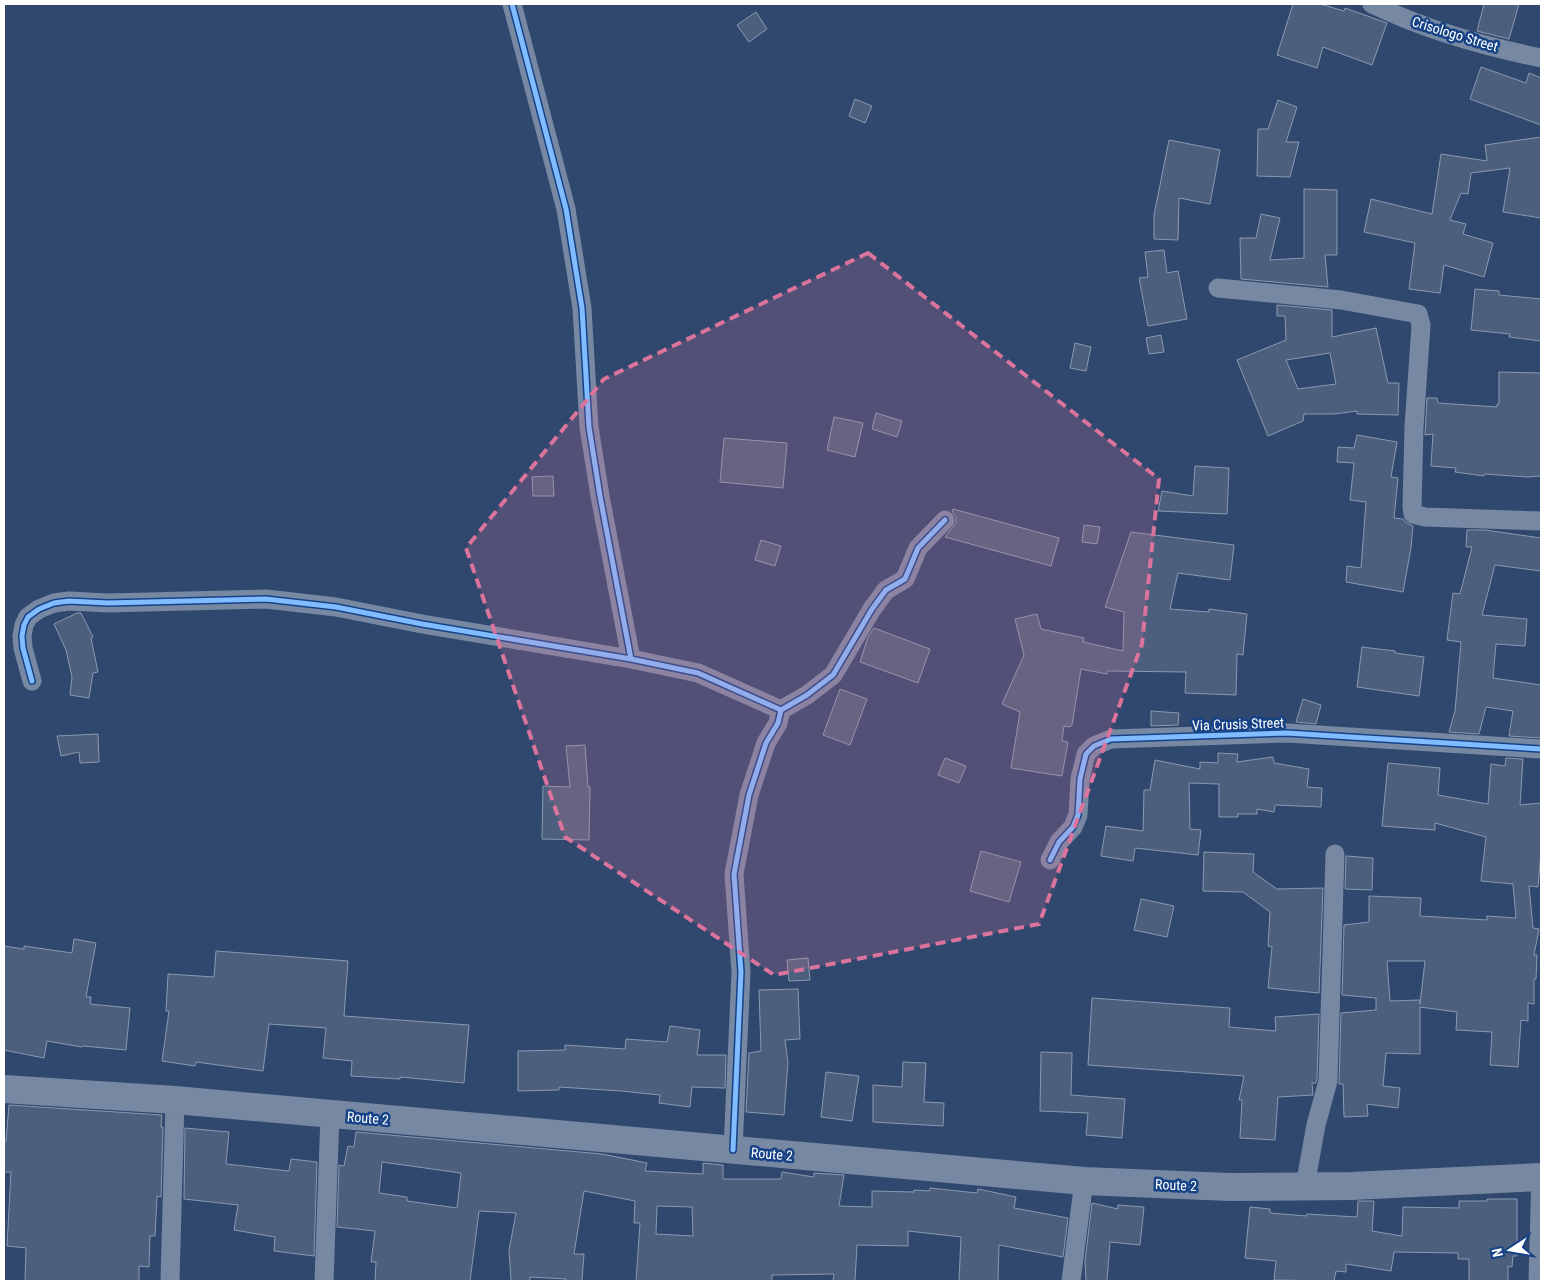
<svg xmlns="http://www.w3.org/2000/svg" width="1545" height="1285" font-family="'Roboto Condensed',sans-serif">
	<rect width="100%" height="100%" fill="#30486d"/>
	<path fill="#4c607e" stroke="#8a99b1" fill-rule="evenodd" d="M1293 4H1320L1344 11 1345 8 1387 23 1372 65 1323 47 1317 68 1277 55Z
		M1484 4H1519L1509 39 1477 31Z
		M756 12 767 29 749 42 737 25Z
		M1481 67 1526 83 1529 73 1541 78V125L1470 99Z
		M855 99 872 106 865 123 849 116Z
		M1278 100 1297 107 1286 142H1299L1290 177 1257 176 1258 129H1268Z
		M1541 137V218L1503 212 1510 168 1471 173 1468 194 1461 193 1450 220 1466 224 1463 234 1493 243 1484 277 1444 265 1440 293 1409 289 1415 243 1364 232 1371 199 1432 214 1441 154 1487 161 1485 145Z
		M1169 140 1220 150 1210 204 1179 198 1178 240 1154 239V215Z
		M1304 189 1337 190V255H1325L1328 287 1241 279 1240 238H1256L1261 214 1280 218 1270 260 1304 258Z
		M1164 250 1167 273 1178 271 1187 319 1148 326 1139 278 1148 277 1145 252Z
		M1475 289 1499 291V295L1541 299V341L1509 337 1510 334 1471 330Z
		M1277 305 1332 310V337L1376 328 1388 383H1399L1398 415 1357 414V411L1334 414H1304L1303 421 1268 436 1237 360 1286 340 1285 316H1277ZM1330 353 1336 384 1298 389 1286 360Z
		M1161 335 1164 352 1149 354 1146 338Z
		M1075 343 1091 347 1086 371 1070 368Z
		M1499 372 1541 373V476L1527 477 1484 474V476L1455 472 1456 468 1431 466 1433 434 1425 435 1427 398H1437L1438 403 1497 407V404H1499Z
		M876 413 902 421 897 437 872 429Z
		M834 417 863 423 855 457 827 450Z
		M1357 435 1397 442 1391 477 1398 478 1394 518 1403 519 1405 522 1413 526 1411 548 1403 592 1346 582 1347 566 1361 568 1366 502 1350 500 1354 463 1337 462 1338 447 1354 448Z
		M724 438 787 443 783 488 720 482Z
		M1195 466 1229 468 1227 514 1158 511 1162 491 1193 496Z
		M553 476 554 496H533L532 477Z
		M953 509 1059 538 1051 566 945 537 956 523V517L952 511Z
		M1084 525 1100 527 1097 544 1082 542Z
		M1467 530H1485L1541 538V571L1495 565 1482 615 1527 619 1525 646 1496 644 1493 678 1541 685V738L1509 736 1513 711 1486 707 1479 734 1449 732 1455 711 1461 642 1447 640 1453 593 1460 594 1472 547H1466Z
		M1131 532 1234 545 1230 580 1178 573 1170 609 1209 612V609L1247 614 1243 655 1237 654 1236 695 1185 693 1186 672 1108 671 1107 674 1081 669 1072 725 1070 727 1064 726 1062 741 1068 742 1062 776 1011 768 1020 712 1002 704 1024 655 1015 619 1037 614 1041 629 1084 638 1083 642 1123 651 1124 612 1105 607Z
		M761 540 781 546 775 566 755 560Z
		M77 613H81L93 637 91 638 98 672 93 673 89 698 70 695 72 677 66 650 54 624Z
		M874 628 930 649 918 683 860 662 868 637Z
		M1362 647 1395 651V653L1424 657 1419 696 1357 687Z
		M840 689 867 699 850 745 823 735Z
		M1303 699 1321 705 1316 724 1296 722Z
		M1151 711 1179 713 1178 725 1151 726Z
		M98 734 99 762 80 763 79 752 61 756 57 736Z
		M585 745 588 787H590L589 840 542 839 543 786 570 787 566 746Z
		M1218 753 1238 754 1237 762 1273 757 1274 763 1309 769 1307 787 1322 788 1321 807 1275 805 1274 812 1257 809V814H1238V817H1219V784L1189 783 1190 829 1201 830 1198 855 1135 848 1133 861 1101 856 1106 826 1143 831 1144 790H1150L1155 760 1200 769V762L1218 763Z
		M945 758 966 766 959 783 938 775Z
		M1506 758 1523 759 1520 805 1541 803V853L1538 887 1529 886 1533 928 1539 929 1534 955H1537L1536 979H1534V1004L1528 1003V1021L1521 1020 1518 1067 1490 1065 1492 1032 1456 1030 1457 1012 1420 1007V1054L1386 1053 1383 1086 1400 1088 1398 1108 1367 1104 1368 1116 1344 1117 1343 1084H1339L1341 1013 1376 1010V998L1342 995 1344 925 1369 922V896L1421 898 1420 916 1487 920V916L1516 918 1513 884 1481 881 1486 837 1435 823V830L1382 826 1388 763 1440 768 1438 795 1488 804 1491 764 1505 766ZM1387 961H1425L1420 1004V1000L1390 1001Z
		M981 851 1021 862 1009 902 970 891Z
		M1204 852 1254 854 1253 872 1277 889 1323 888 1319 993 1268 988 1272 947 1268 946 1270 912 1243 892 1203 891Z
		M1346 856 1373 858 1372 890 1345 889Z
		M1141 899 1174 906 1167 937 1134 930Z
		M74 939 96 943 86 997H91L90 1004 130 1008 126 1050 83 1046 82 1047 47 1041 44 1058 4 1050V946L24 949V946L72 953Z
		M216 951 348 961 344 1016 469 1025 464 1083 400 1077V1079L351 1076 352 1061 323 1058 326 1028 269 1024 263 1071 196 1062 195 1066 162 1061 169 1011H166L168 974 214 977Z
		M808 958 810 980 789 981 787 960Z
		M798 989 800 1039 785 1040 788 1062 784 1115 746 1112 749 1053 761 1051 759 990Z
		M1092 998 1230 1008 1229 1027 1276 1031 1275 1017 1319 1014 1317 1079 1316 1083H1312L1313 1095 1278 1097 1275 1140 1240 1138 1242 1100H1239L1244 1076 1088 1065Z
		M670 1026 700 1030 697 1055H726L725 1088 692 1087 690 1107 659 1103 660 1095 621 1091 559 1087V1090L518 1091V1051L565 1050V1045L625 1049 626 1039 667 1042Z
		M1041 1052 1072 1053 1071 1095 1125 1099 1122 1138 1086 1135 1088 1113 1040 1111Z
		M903 1062 926 1063 924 1102 944 1103 943 1126 873 1122V1085L902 1087Z
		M826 1072 859 1076 852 1121 821 1117Z
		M9 1105 162 1115 161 1127H163L161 1197 157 1196 155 1236H150L149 1267 139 1266V1281H25L26 1248 7 1246 11 1172H4V1141H6Z
		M185 1128 229 1132 226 1164 289 1171 291 1159 317 1162 314 1256 274 1251 275 1237 234 1230 238 1205 184 1199Z
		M356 1132 602 1154 647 1163 645 1171 703 1174V1163L723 1165V1179H781L782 1172 814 1177V1173L844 1175 839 1206 872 1207V1191L914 1192V1190L929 1191 930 1188 977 1193 978 1189 1016 1197 1014 1208 1068 1218 1063 1257 999 1245 998 1281H959L961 1237 908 1231V1246L857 1245 855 1281H833L834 1274 772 1275V1281H636L640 1223H634L635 1201 584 1191 574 1254H584L582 1281H565L566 1279 530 1277V1281H511L509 1250 516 1213 479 1211 470 1281H375L376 1262H371L375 1231 337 1227 339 1165 344 1166 348 1146 354 1147ZM382 1162 461 1173 457 1208 407 1201V1197L379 1193ZM657 1206 692 1207 693 1236 656 1234Z
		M1487 1199H1517V1256H1513L1512 1267 1508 1266V1281H1469V1259H1458V1253L1394 1252 1391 1271 1346 1264V1272L1336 1271 1334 1281 1274 1280 1276 1261 1245 1258 1250 1207 1270 1209V1213L1306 1216 1307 1214 1357 1217 1358 1201H1374L1372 1231 1402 1236 1403 1207 1459 1208V1201H1487Z
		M1092 1203 1118 1209V1205L1144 1207 1140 1245 1110 1242 1107 1281H1086L1085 1261Z"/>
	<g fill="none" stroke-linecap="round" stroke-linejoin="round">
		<path stroke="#7788a3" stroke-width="19" d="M512 4 566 209 582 308 589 427 600 496 631 659
			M1372 4C1426 30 1482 46 1541 58
			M1218 288 1341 300 1418 314 1421 325 1414 427 1412 507 1413 514 1425 517 1541 521
			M32 681 23 648 22 636 24 625 28 617 39 609 54 603 69 601 108 603 266 599 336 607 422 624 631 659 698 673 781 710
			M1050 860 1059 842 1073 827 1078 815 1080 779 1086 754 1094 746 1111 739 1287 733 1541 749
			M733 1150 741 972 734 874 749 795 766 743 778 723 781 710 807 695 833 675 872 609 886 590 905 579 918 548 945 520
			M1305 1186 1316 1125 1328 1081 1335 854
			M170 1281 175 1100
			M324 1281 330 1115
			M1071 1281 1084 1181
			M1538 1281 1541 1173"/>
		<path stroke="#7788a2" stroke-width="28" d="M4 1089 175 1100 1084 1181 1230 1187 1351 1186 1541 1177"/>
		<g stroke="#164287" stroke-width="8">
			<path id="cycleway" d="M512 4 566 209 582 308 589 427 600 496 631 659
				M32 681 23 648 22 636 24 625 28 617 39 609 54 603 69 601 108 603 266 599 336 607 422 624 631 659 698 673 781 710
				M1050 860 1059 842 1073 827 1078 815 1080 779 1086 754 1094 746 1111 739 1287 733 1541 749
				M733 1150 741 972 734 874 749 795 766 743 778 723 781 710 807 695 833 675 872 609 886 590 905 579 918 548 945 520"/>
		</g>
		<use href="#cycleway" stroke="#80bcff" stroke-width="5"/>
	</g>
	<path fill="#da749d" fill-opacity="0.2" stroke="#da749d" stroke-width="4" stroke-dasharray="10 6" stroke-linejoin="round" d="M868 253 1159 479 1142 644 1039 924 774 975 565 837 466 548 604 379Z"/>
	<g text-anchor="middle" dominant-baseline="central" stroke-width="5" stroke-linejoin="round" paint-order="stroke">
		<g font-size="14" fill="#fff" stroke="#164287">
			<text transform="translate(1455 34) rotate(17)">Crisologo Street</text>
			<text transform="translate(1238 724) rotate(-2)">Via Crusis Street</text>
			<text transform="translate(368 1118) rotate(5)">Route 2</text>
			<text transform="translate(772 1154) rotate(5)">Route 2</text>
			<text transform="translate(1176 1185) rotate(3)">Route 2</text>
		</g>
	</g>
	<rect width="1545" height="1285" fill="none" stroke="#ffffff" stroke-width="10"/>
	<g transform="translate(1510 1250) rotate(258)" stroke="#164287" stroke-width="4" paint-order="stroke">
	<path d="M0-4L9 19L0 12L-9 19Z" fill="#ffffff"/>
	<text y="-8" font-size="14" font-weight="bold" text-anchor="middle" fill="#ffffff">N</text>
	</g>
</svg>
